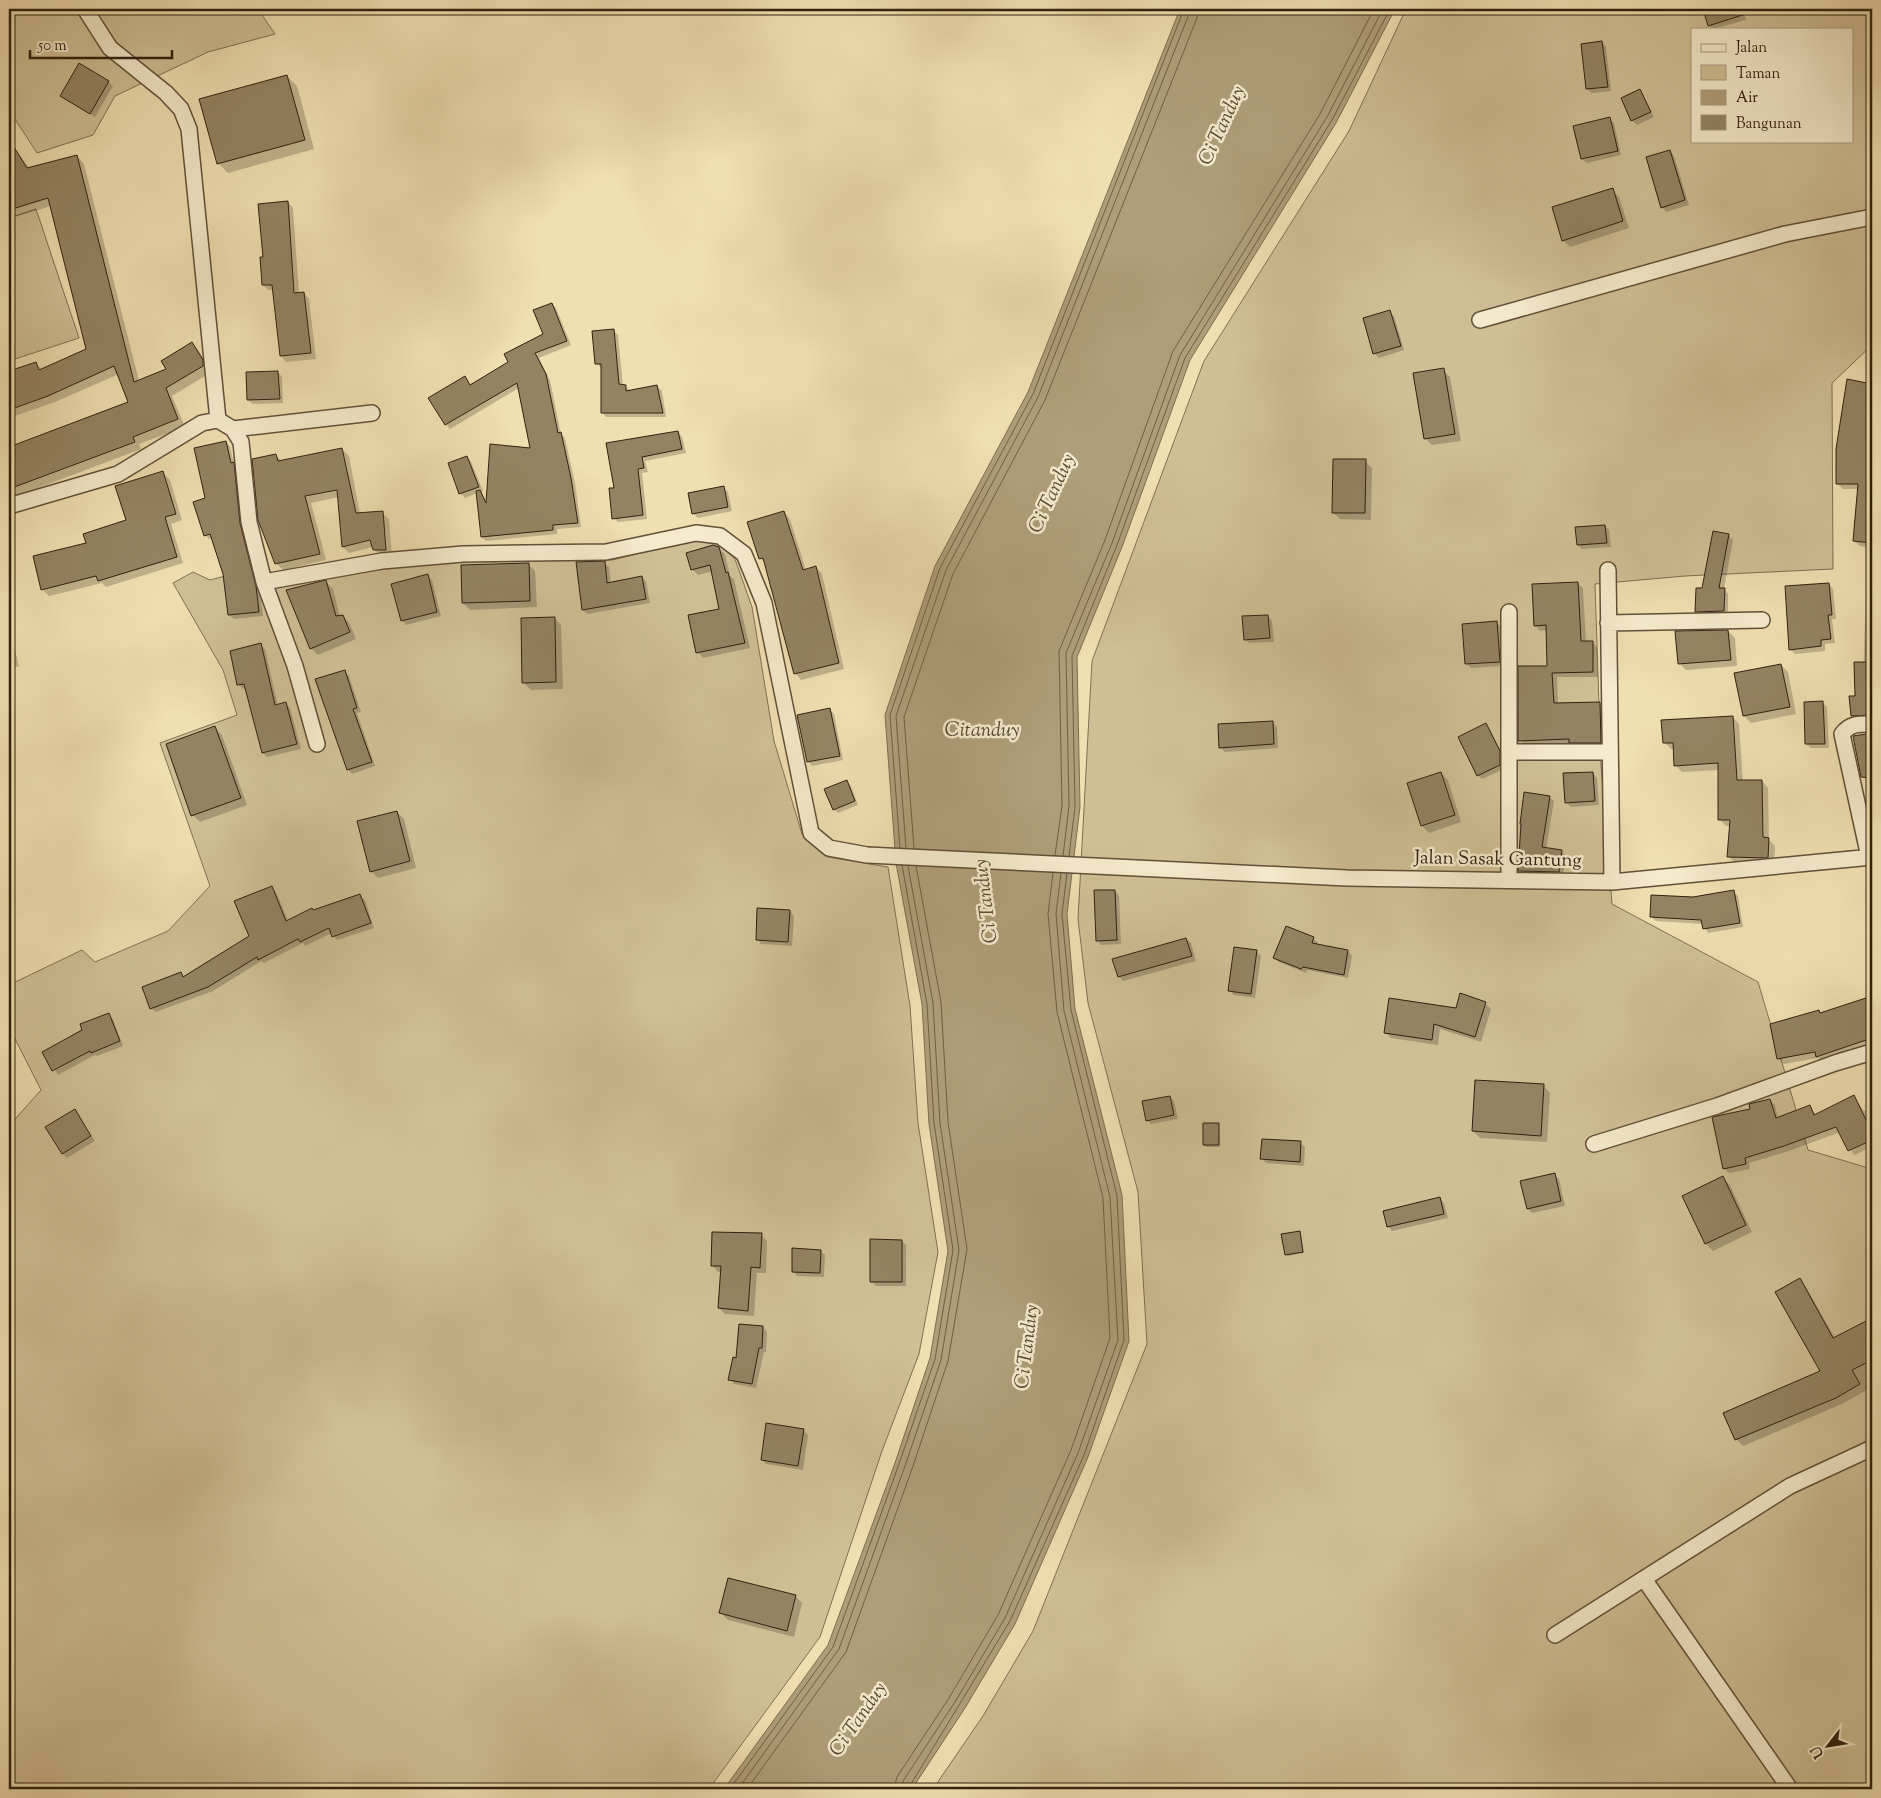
<svg xmlns="http://www.w3.org/2000/svg" width="1881" height="1798" font-family="'Sorts Mill Goudy',serif">
	<rect width="100%" height="100%" fill="#f0dfb1"/>
	<filter id="stains"><feTurbulence type="fractalNoise" baseFrequency=".004" numOctaves="4"/><feColorMatrix values="0 0 0 0 .2 0 0 0 0 .09 0 0 0 0 .02 0 0 0 .5 -.17"/></filter>
	<radialGradient id="worn" r=".72"><stop offset=".6" stop-color="#630" stop-opacity="0"/><stop offset="1" stop-color="#630" stop-opacity=".3"/></radialGradient>
	<path fill="#d0bf95" stroke="#807052" fill-rule="evenodd" d="M9 9H258L275 34 208 52 115 96 93 135 37 153 9 110Z
		M1406 9H1872V345L1832 383 1833 569 1685 576 1595 584 1601 766 1612 904 1758 982 1808 1150 1872 1169V1789H933L983 1716 1033 1631 1147 1344 1138 1192 1088 1003 1078 919 1092 661 1204 361 1349 131ZM1692 29H1852V141H1692Z
		M36 209 79 338 9 361V218Z
		M693 540 715 541 735 559 752 607 774 741 802 834 827 857 888 867 910 1006 918 1123 938 1252 919 1354 882 1451 820 1637 709 1789H9V1126L41 1090 9 1027V985L82 950 95 962 168 931 210 886 160 743 237 715 223 670 173 583 193 572 210 580 252 569 261 589 383 567 462 559 612 560Z"/>
	<path fill="#af9e7a" stroke="#7d6c4f" d="M1180 9H1395L1336 123 1190 360 1122 547 1077 657 1080 807 1067 914 1075 1009 1122 1195 1129 1341 1088 1457 1015 1624 965 1708 912 1789H724L828 1645 895 1463 930 1358 948 1251 929 1124 922 1004 896 863 885 715 935 566 1028 392Z"/>
	<path fill="#0003" d="M1704 9H1743L1746 20 1713 29 1709 25Z
		M1602 42 1606 47 1611 91 1592 93 1587 89Z
		M287 76 297 86 314 149 228 173 218 163Z
		M108 82 113 86 95 117 62 96Z
		M1640 90 1654 117 1637 125 1632 120Z
		M1609 119 1614 123 1621 155 1587 163 1582 159Z
		M12 145 29 168 77 156 84 164 139 381 168 370 192 344 199 351 209 368 210 373 172 396 185 427 139 444 141 449 9 499V447L130 402 119 374 55 402 9 418V372L36 363 42 370 88 350 51 206 9 219V147Z
		M1670 151 1674 156 1689 205 1666 212 1662 207Z
		M1612 190 1619 197 1629 228 1570 247 1563 240Z
		M288 202 293 208 299 294 304 293 309 299 316 359 286 362 281 356 273 290H268L263 285 264 258Z
		M552 304 556 308 571 345 539 358 550 380 561 434 565 438 575 483 581 527 557 529V534L486 541 482 537 477 493 465 498 460 493 467 457 471 462 483 491 481 492 487 502 532 449 519 388 450 429 446 424 465 378 471 386 510 363 544 335Z
		M1389 311 1394 316 1404 350 1379 358 1374 353Z
		M614 331 618 335 623 386 630 390 657 386 662 391 666 417H606L602 412V369L597 363Z
		M1443 370 1450 377 1461 441 1432 445 1425 438Z
		M278 372 282 377 283 403 253 404 248 400Z
		M1848 381 1872 385V548L1860 546 1854 541 1859 489H1843L1837 483Z
		M678 432 682 437 686 453 645 461 648 472 642 473 647 519 618 522 614 518 615 489 608 444Z
		M225 442 230 446 234 464 238 468 244 528 260 592 263 616 234 619 229 615 224 574 212 538 209 539 205 535Z
		M342 449 349 456 360 514 382 513 389 519 392 556 381 557 373 547 349 553 343 547 339 497 311 503 326 560 283 570 276 563V456L282 461Z
		M1365 461 1372 468 1371 520 1340 519 1333 512Z
		M163 473 170 480 182 520 171 524 183 563 106 587 102 583 49 596 42 589 87 544 127 521Z
		M724 488 728 492 732 511 698 518 693 513Z
		M784 512 790 519 806 570 816 567 822 574 844 669 801 680 795 673 766 564 760 558Z
		M1605 526 1609 530 1611 547 1582 549 1578 545Z
		M1728 535 1733 540 1724 589 1728 594V615L1701 616 1697 611 1703 589Z
		M718 548 725 554 730 576 734 579 750 648 703 658 698 652 720 610 713 571 698 575 692 569Z
		M604 563 609 567 611 583 642 577 646 582 650 603 587 614 583 610Z
		M528 564 535 571 537 607 470 610 463 603Z
		M427 576 432 580 441 616 406 625 402 620Z
		M326 582 333 589 340 617 343 616 350 624 356 639 318 655 311 648Z
		M1577 583 1583 588 1586 642H1592L1597 647 1598 677H1557L1558 704H1600L1605 709V747H1575L1571 743 1525 745 1520 740 1548 667V630L1540 631 1535 625Z
		M1829 584 1833 589 1836 619H1832L1835 643 1825 644V651L1795 654 1790 649Z
		M1866 590H1872V710H1862Z
		M1268 616 1272 621 1274 642 1249 643 1245 639Z
		M554 618 561 625 563 689 531 690 524 683Z
		M1497 623 1501 627 1503 666 1471 668 1466 663Z
		M9 627 19 666 9 669Z
		M1728 631 1735 638 1737 666 1686 670 1679 663Z
		M261 645 265 649 278 706 286 704 290 708 301 749 267 757 263 753 247 688 243 689 239 685Z
		M1781 665 1788 672 1796 714 1751 723 1744 716Z
		M344 671 349 676 361 712 357 713 375 766 352 774 348 770 316 680Z
		M1823 703 1827 707 1829 748H1811L1806 744Z
		M830 710 834 714 843 760 812 766 808 761Z
		M1733 717 1739 724 1743 782 1762 781 1768 788 1769 840 1775 846 1774 864 1735 863 1728 856 1731 826H1726L1720 820 1719 770 1682 772 1675 765 1674 749H1671L1664 742Z
		M1272 722 1277 727 1278 748 1225 752 1220 747Z
		M1486 724 1504 756V769L1482 779 1478 775Z
		M215 728 222 735 247 805 200 822 193 815Z
		M1872 734V822L1868 803 1871 783 1862 776 1854 737Z
		M1441 773 1448 780 1461 822 1429 833 1422 826Z
		M1593 773 1597 778 1599 805 1571 807 1566 802Z
		M846 782 851 786 858 805 838 813 834 809Z
		M1549 797 1554 801 1546 849 1561 851 1566 855 1563 876 1524 875 1520 871Z
		M397 812 404 819 416 868 378 878 371 871Z
		M271 887 276 892 288 921 360 895 365 900 374 928 337 940 332 933 305 946 303 943 264 963 261 961 213 991 156 1012 151 1008 181 974 184 978 250 936Z
		M1115 891 1119 896 1121 944 1101 945 1097 940Z
		M1733 891 1738 896 1743 927 1708 933 1703 924 1656 921 1651 916Z
		M790 911 794 916 792 946 761 944 757 939Z
		M1313 938 1318 943 1317 945 1348 951 1352 956 1348 978 1307 970 1306 973 1279 962 1274 958Z
		M1186 939 1191 943 1196 961 1123 981 1119 976Z
		M1256 951 1261 956 1255 998 1234 995 1229 990Z
		M1872 998V1046L1824 1063 1818 1058 1784 1064 1778 1058 1819 1011 1822 1014Z
		M1485 1003 1491 1009 1481 1042 1440 1029 1438 1045 1391 1038 1385 1032 1457 1009Z
		M108 1014 113 1019 123 1046 97 1056 95 1055 58 1075 43 1052Z
		M1543 1085 1550 1093 1547 1142 1480 1138 1473 1131Z
		M1170 1097 1174 1101 1178 1119 1151 1124 1147 1120Z
		M1854 1097 1864 1111 1872 1110V1147L1854 1155 1840 1132 1789 1151 1749 1163 1750 1169 1729 1173 1724 1168 1752 1109 1770 1100 1775 1105 1778 1118 1810 1106 1816 1115Z
		M75 1111 95 1141 67 1158 63 1154Z
		M1219 1124 1220 1147H1206L1204 1145Z
		M1300 1143 1305 1147 1304 1166 1266 1163 1262 1159Z
		M1554 1175 1559 1179 1565 1206 1532 1213 1528 1209Z
		M1723 1178 1730 1185 1752 1232 1713 1251 1706 1244 1684 1196Z
		M1440 1198 1444 1203 1448 1218 1392 1231 1388 1226Z
		M1299 1232 1304 1253 1288 1256 1286 1254Z
		M761 1235 767 1241 766 1273H757L754 1316 725 1314 719 1308 722 1272H718L712 1265Z
		M902 1241 906 1245V1286H876L871 1281Z
		M820 1251 825 1255 824 1277 797 1276 793 1271Z
		M1799 1280 1806 1287 1835 1338 1872 1319V1387L1842 1404 1743 1446 1736 1439 1822 1372Z
		M763 1327 767 1332 766 1352H764L756 1388 734 1384 730 1379 737 1360Z
		M803 1430 808 1435 803 1470 766 1464 762 1460Z
		M795 1596 802 1603 794 1637 728 1620 721 1613Z"/>
	<g fill="none" stroke-linecap="round" stroke-linejoin="round">
		<path stroke="#705f44" stroke-width="1" d="M900 848 890 715 940 568 1033 394 1184 9
			M906 848 896 716 946 570 1038 397 1191 9
			M914 848 904 717 953 574 1045 400 1197 18 1198 9
			M1055 855 1062 806 1059 651 1105 540 1173 351 1320 114 1374 9
			M1063 856 1069 806 1066 653 1112 543 1180 355 1327 117 1383 9
			M1069 856 1075 807 1072 656 1117 545 1185 358 1332 120 1390 9
			M730 1789 833 1647 899 1464 935 1359 953 1250 934 1123 927 1004 902 865
			M738 1789 839 1649 905 1466 941 1360 959 1250 940 1123 933 1003 908 866
			M747 1789 846 1652 912 1469 948 1361 967 1249 948 1122 941 1002 916 866
			M894 1789 897 1777 949 1698 998 1615 1071 1450 1110 1338 1103 1198 1057 1012 1048 914 1053 873
			M902 1789 903 1781 955 1702 1005 1618 1078 1453 1118 1340 1110 1197 1064 1011 1056 914 1061 873
			M908 1789 1010 1621 1084 1455 1124 1340 1117 1196 1071 1010 1062 914 1067 873"/>
	</g>
	<path fill="#948363" stroke="#31200f" d="M1703 9H1752V12L1708 26Z
		M1602 41 1608 87 1586 89 1581 44Z
		M79 63 109 81 90 114 60 96Z
		M287 75 305 140 217 164 199 99Z
		M1640 89 1651 112 1631 121 1621 98Z
		M1610 117 1618 151 1581 159 1573 126Z
		M9 139 27 168 77 155 134 382 166 369 161 361 192 342 203 360V366L166 388 178 419 133 437 135 442 9 489V447L128 402 114 366 48 396 9 410V371L36 362 39 370 86 349 48 198 9 210Z
		M1670 150 1685 200 1661 208 1646 157Z
		M1613 188 1623 221 1562 241 1552 207Z
		M288 201 294 293 304 292 311 353 280 356 272 285H262L260 257H263L258 204Z
		M552 303 567 341 535 353 546 374 558 433 561 432 571 478 578 523 553 525V530L481 537 476 491 480 490 486 503 490 444 530 448 517 383 445 425 428 398 465 376 470 385 508 362 504 354 543 334 533 310Z
		M1390 310 1401 346 1373 354 1363 318Z
		M614 329 619 384 626 385V391L657 385 663 413H601V364H595L592 331Z
		M1444 368 1455 434 1424 439 1413 373Z
		M278 371 280 399 247 400 246 372Z
		M1847 379 1872 384V543L1853 541 1858 484H1836V449Z
		M678 431 682 449 642 457 644 468 638 469 643 515 612 519 609 488H614L606 443Z
		M226 441 231 463 234 462 240 523 256 586 259 612 228 615 223 574 210 534 204 536 193 502 205 498 194 448Z
		M342 448 356 513 383 511 386 550H373L370 540 342 547 337 490 305 496 320 554 275 564 258 520 252 459 276 454 278 461Z
		M467 456 479 487 459 494 448 463Z
		M1333 459H1366L1365 513H1332Z
		M163 471 176 514 165 517 177 557 98 581 96 576 41 590 33 556 86 543 83 534 126 520 115 486Z
		M724 486 728 507 692 514 688 493Z
		M784 511 803 570 816 566 839 663 794 674 763 558 759 559 747 522Z
		M1605 525 1607 543 1577 545 1575 527Z
		M1713 531 1729 534 1719 588H1725L1724 611 1695 612 1696 588H1702Z
		M713 545 719 547 726 573 728 572 745 643 696 653 688 615 719 609 710 565 691 570 686 553Z
		M605 561 607 583 642 576 646 599 582 610 576 562Z
		M529 563 530 601 462 603 461 565Z
		M428 574 437 612 401 621 391 584Z
		M326 580 336 616 343 615 350 632 310 649 286 590Z
		M1578 582 1581 641H1593V672L1552 673 1554 703 1600 702 1601 743H1569V739L1518 741V666H1547L1546 625 1534 626 1532 584Z
		M1829 583 1832 615H1828L1831 639 1821 640V646L1789 650 1785 586Z
		M1268 615 1270 638 1244 640 1242 616Z
		M555 617 556 682 522 683 521 618Z
		M1497 621 1500 662 1465 664 1462 624Z
		M1728 630 1731 660 1678 664 1675 631Z
		M261 643 275 705 286 702 297 744 262 753 244 684 237 685 230 651Z
		M1854 662H1872V715L1851 716 1849 696H1855Z
		M1781 664 1790 707 1743 716 1734 673Z
		M345 670 357 708 353 709 372 762 347 770 315 679Z
		M1823 701 1825 744H1805L1804 702Z
		M830 708 840 756 807 762 797 715Z
		M1733 716 1737 780H1762L1763 837 1769 838 1768 858 1727 857 1730 820H1718V763L1674 766 1673 743H1663L1661 720Z
		M1273 721 1274 744 1219 748 1218 724Z
		M1486 723 1500 751V765L1477 776 1458 737Z
		M215 726 241 798 191 816 166 744Z
		M1872 733V778L1861 777 1853 736Z
		M1441 772 1455 815 1421 826 1407 783Z
		M1593 772 1595 801 1565 803 1563 773Z
		M847 780 855 801 833 810 824 789Z
		M1524 792 1550 796 1542 847 1562 850 1559 872 1518 871 1521 824H1520Z
		M397 811 410 861 370 872 357 821Z
		M272 886 286 921 312 908 313 910 360 894 371 923 332 937 329 928 300 942 298 939 258 960 257 957 208 987 150 1009 142 987 181 972 183 977 249 936 234 901Z
		M1094 890H1115L1117 940 1096 941Z
		M1734 890 1740 923 1703 929 1701 920 1650 917 1651 895 1693 897Z
		M757 908 790 910 788 942 756 940Z
		M1286 926 1314 937 1312 943 1348 950 1344 975 1303 967 1301 969 1273 958Z
		M1186 938 1192 956 1118 977 1112 959Z
		M1234 947 1257 950 1251 994 1228 991Z
		M1460 993 1486 1002 1475 1037 1434 1024 1432 1040 1384 1033 1389 998 1456 1008Z
		M1872 996V1038L1816 1057 1815 1052 1777 1059 1770 1024 1819 1010 1820 1013Z
		M109 1013 120 1041 91 1053 90 1051 52 1071 42 1052 82 1030 80 1024Z
		M1475 1080 1544 1084 1541 1136 1472 1131Z
		M1854 1095 1872 1132V1140L1848 1151 1836 1127 1784 1146 1745 1158 1746 1164 1723 1169 1712 1117 1750 1109 1749 1104 1770 1099 1776 1118 1810 1105 1814 1115Z
		M1170 1096 1174 1115 1146 1121 1142 1101Z
		M75 1109 91 1136 62 1154 45 1127Z
		M1203 1123H1219V1145H1203Z
		M1262 1139 1301 1141 1300 1162 1260 1159Z
		M1555 1173 1561 1201 1527 1209 1520 1181Z
		M1723 1176 1746 1225 1705 1244 1682 1196Z
		M1440 1197 1444 1214 1387 1227 1383 1211Z
		M1300 1231 1303 1252 1285 1255 1281 1234Z
		M712 1232 762 1233 760 1268 751 1267 748 1311 718 1308 721 1266H711Z
		M870 1239 902 1240V1282H870Z
		M792 1248 821 1250 820 1273 792 1272Z
		M1800 1278 1833 1338 1872 1318V1360L1852 1370 1860 1384 1836 1398 1735 1440 1723 1413 1820 1371 1775 1292Z
		M739 1324 763 1326 762 1348H759L752 1384 728 1380 733 1357 736 1358Z
		M766 1423 804 1429 798 1466 761 1460Z
		M728 1578 796 1595 787 1631 719 1613Z"/>
	<g fill="none" stroke-linecap="round" stroke-linejoin="round">
		<g stroke="#615038" stroke-width="18">
			<path id="street" d="M85 9 110 48 166 93 181 109 189 129 218 420
				M1480 320 1785 234 1872 217
				M233 429 372 413
				M9 506 118 474 202 423 218 420 233 429 241 442 249 522 264 582 295 666 317 744
				M1608 570 1612 882
				M264 582 382 561 463 554 606 552 696 533 720 536 744 554 764 603 811 833 829 848 867 855 1347 878 1612 882 1872 857
				M1608 623 1762 620
				M1510 752H1610
				M1869 857 1842 734C1850 723 1860 724 1872 724
				M1509 880V612
				M1594 1144 1717 1106 1835 1063 1872 1052
				M1644 1579 1790 1789
				M1555 1635 1790 1486 1872 1448"/>
		</g>
		<use href="#street" stroke="#f5eacc" stroke-width="15"/>
	</g>
	<g text-anchor="middle" dominant-baseline="central" stroke-width="5" stroke-linejoin="round" paint-order="stroke">
		<g font-size="19" fill="#31200f" stroke="#f5eacc">
			<text transform="translate(1498 860) rotate(1)">Jalan Sasak Gantung</text>
		</g>
		<g font-size="20" font-style="italic" fill="#5d4c34" stroke="#f5eacc">
			<text transform="translate(1223 126) rotate(-65)">Ci Tanduy</text>
			<text transform="translate(1053 494) rotate(-65)">Ci Tanduy</text>
			<text x="982" y="731">Citanduy</text>
			<text transform="translate(987 901) rotate(-97)">Ci Tanduy</text>
			<text transform="translate(1028 1347) rotate(-83)">Ci Tanduy</text>
			<text transform="translate(859 1720) rotate(-55)">Ci Tanduy</text>
		</g>
	</g>
	<rect width="1881" height="1798" fill="none" stroke="#f0dfb1" stroke-width="30"/>
	<rect x="10" y="10" width="1861" height="1778" fill="none" stroke="#31200f" stroke-width="2.5"/>
	<rect x="15" y="15" width="1851" height="1768" fill="none" stroke="#31200f"/>
	<rect x="1691" y="28" width="162" height="115" fill="#f5eacc" stroke="#a79980"/>
	<rect x="1701" y="44" width="25" height="8" fill="#f5eacc" stroke="#a79980"/>
	<text x="1736" y="52" font-size="15" fill="#31200f">Jalan</text>
	<rect x="1701" y="65" width="25" height="15" fill="#d0bf95" stroke="#a79980"/>
	<text x="1736" y="78" font-size="15" fill="#31200f">Taman</text>
	<rect x="1701" y="90" width="25" height="15" fill="#af9e7a" stroke="#a79980"/>
	<text x="1736" y="102" font-size="15" fill="#31200f">Air</text>
	<rect x="1701" y="115" width="25" height="15" fill="#948363" stroke="#a79980"/>
	<text x="1736" y="128" font-size="15" fill="#31200f">Bangunan</text>
	<g transform="translate(1828 1746) rotate(239)" stroke="#f5eacc" stroke-width="4" paint-order="stroke">
	<path d="M0-4L9 19L0 12L-9 19Z" fill="#31200f"/>
	<text y="-8" font-size="14" font-weight="bold" text-anchor="middle" fill="#31200f">U</text>
	</g>
	<path d="M30 50v8h142v-8" fill="none" stroke="#31200f" stroke-width="2.5"/>
	<text x="38" y="50" font-size="15" fill="#31200f" stroke="#f5eacc" stroke-width="4" paint-order="stroke">50 m</text>
	<rect width="100%" height="100%" filter="url(#stains)"/>
	<rect width="100%" height="100%" fill="url(#worn)"/>
</svg>
